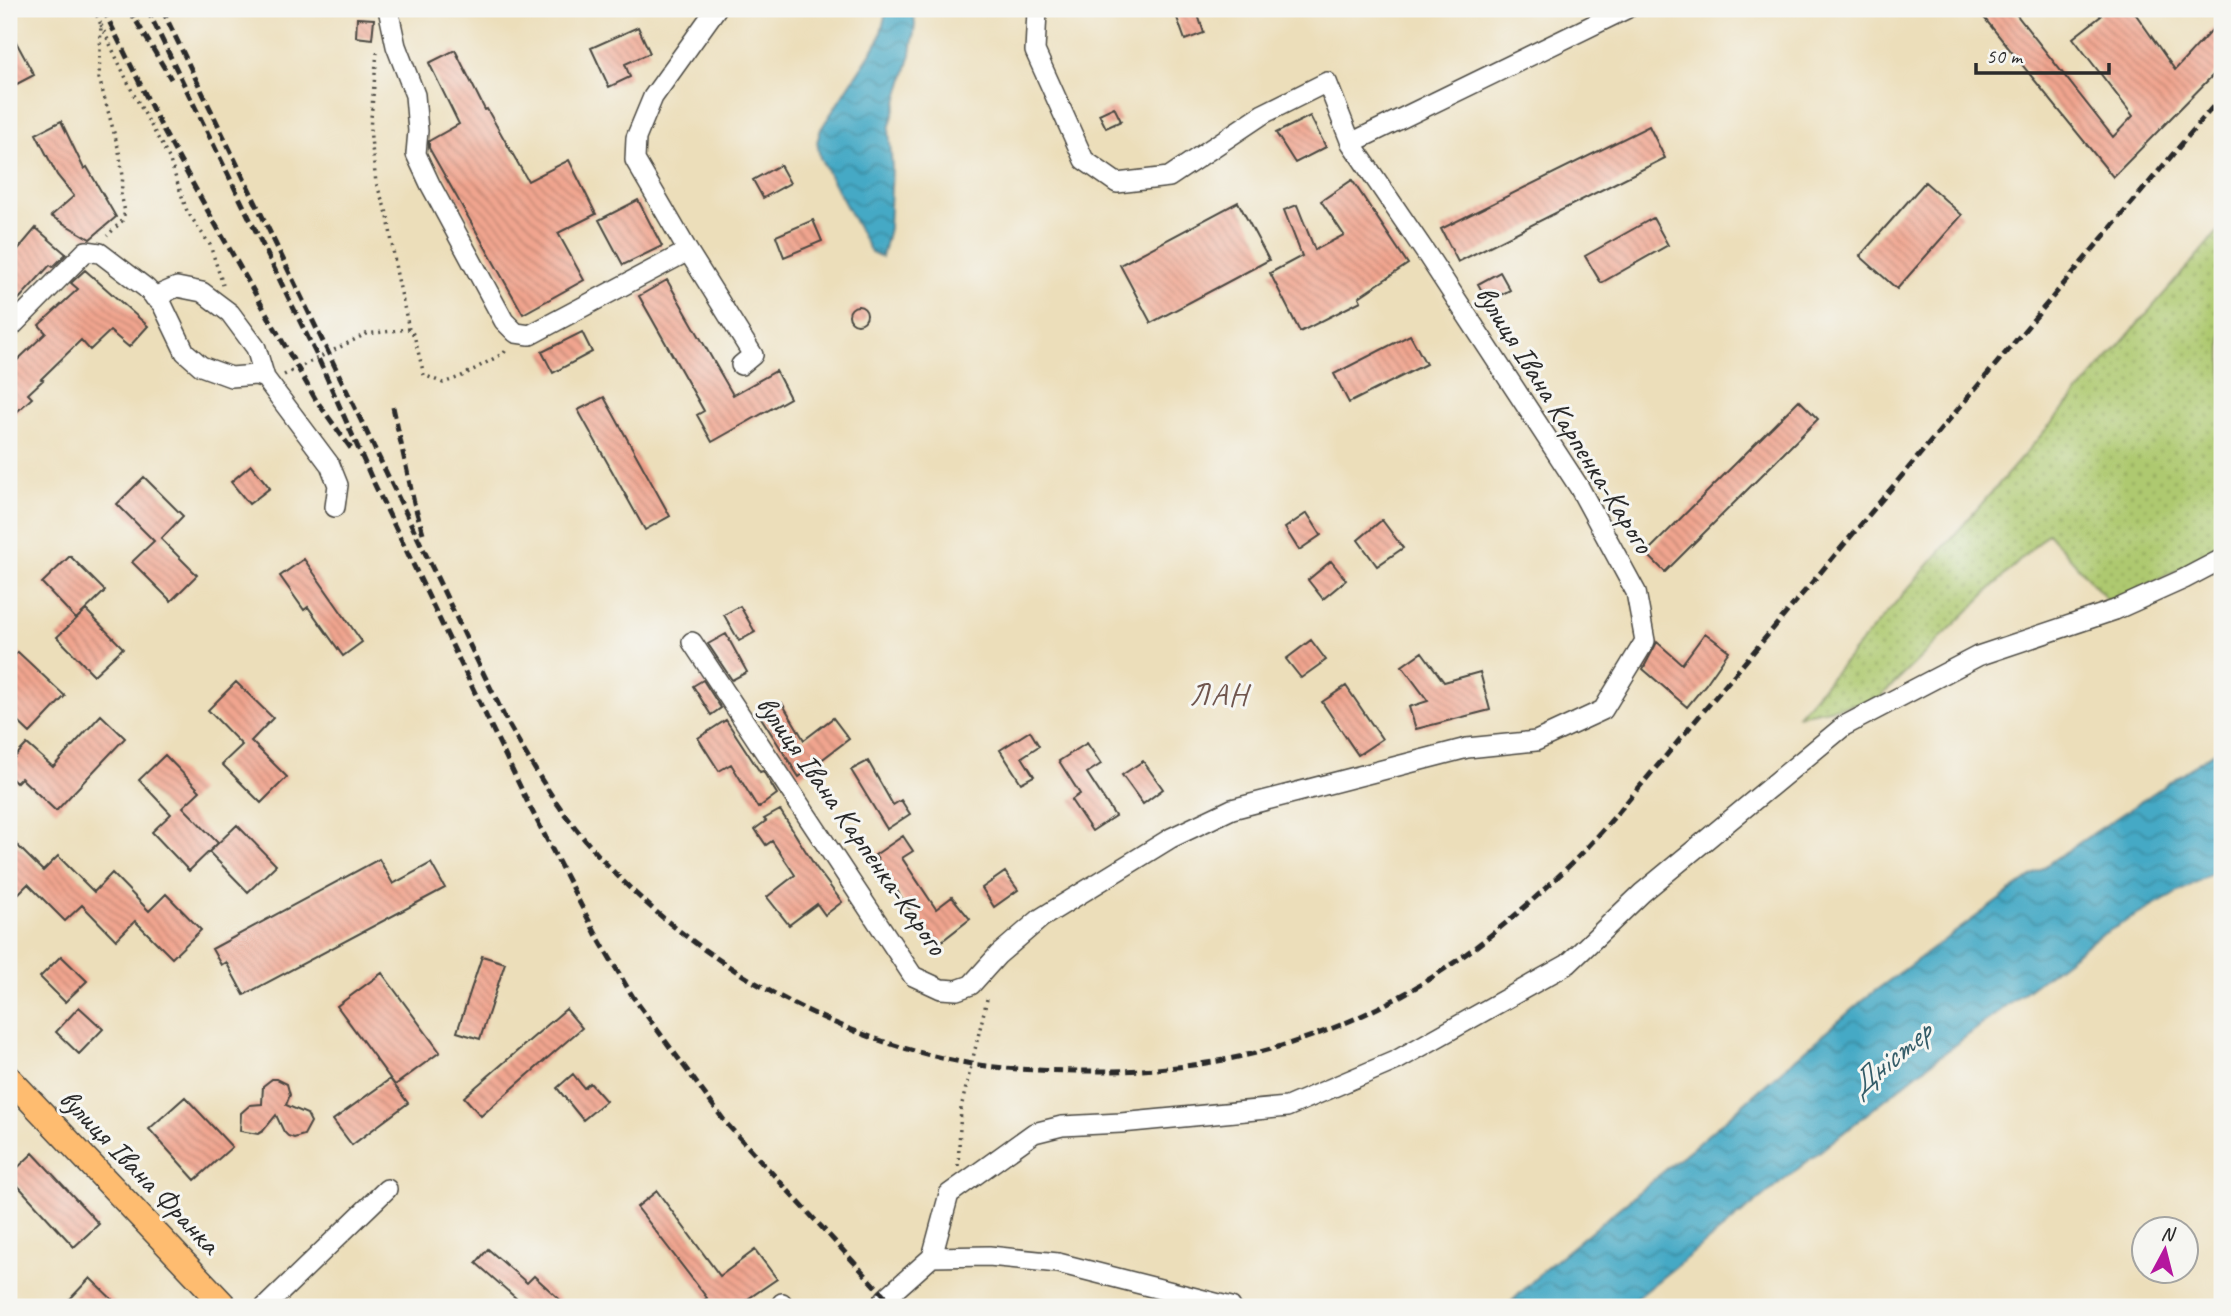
<svg xmlns="http://www.w3.org/2000/svg" width="2231" height="1316" font-family="Caveat,sans-serif">
	<defs>
		<pattern id="grass-dots" width="8" height="8" patternUnits="userSpaceOnUse" patternTransform="scale(1.75)"><rect width="8" height="8" fill="#aec96f"/><path d="M2 2h.1M6 6h.1" fill="none" stroke="#8ea35b" stroke-width="1.8" stroke-linecap="round"/></pattern>
		<pattern id="water-waves" width="16" height="10" patternUnits="userSpaceOnUse" patternTransform="scale(1.75)"><rect width="16" height="10" fill="#45a9c5"/><path d="M0 5q4-4 8 0t8 0" fill="none" stroke="#3a8aa0"/></pattern>
		<pattern id="building-back-hatch" width="6" height="6" patternUnits="userSpaceOnUse" patternTransform="scale(1.75)"><rect width="6" height="6" fill="#f1a58f"/><path d="M-1 5l2 2M0 0l6 6M5-1l2 2" fill="none" stroke="#c38775"/></pattern>
	</defs>
	<rect width="100%" height="100%" fill="#f6f6f2"/>
	<filter id="ink" filterUnits="userSpaceOnUse"><feTurbulence type="fractalNoise" baseFrequency=".0143" numOctaves="2"/><feDisplacementMap in="SourceGraphic" scale="14" xChannelSelector="R" yChannelSelector="G"/><feConvolveMatrix kernelMatrix="1 2 1 2 8 2 1 2 1" color-interpolation-filters="sRGB"/></filter>
	<filter id="wash" filterUnits="userSpaceOnUse"><feTurbulence type="fractalNoise" baseFrequency=".00686" numOctaves="4" result="noise"/><feDisplacementMap in="SourceGraphic" scale="28" xChannelSelector="R" yChannelSelector="G"/><feGaussianBlur stdDeviation="1.57" result="paint"/><feColorMatrix in="noise" values="0 0 0 0 0 0 0 0 0 0 0 0 0 0 0 0 0 1.4 0 .05"/><feComposite in="paint" operator="in"/></filter>
	<g filter="url(#wash)">
		<rect width="100%" height="100%" fill="#ecdeba"/>
		<path fill="url(#grass-dots)" stroke="#6c7a4d" stroke-width="2" d="M2222 227V548L2110 603 2048 533 1877 700 1798 715Z"/>
		<path fill="url(#water-waves)" stroke="#386a78" stroke-width="2" d="M887 9H913L915 25 911 54 889 129 892 167 889 228 882 257 871 252 820 158 817 142 821 129 879 40Z
			M2222 747V868L2096 938 1918 1073 1625 1307H1506L1545 1269 1697 1144 1864 999 2052 861Z"/>
		<g id="blocks">
			<path fill="url(#building-back-hatch)" d="M1196 9 1204 33 1185 40 1176 15Z
				M1977 9H2012L2113 137 2133 116 2073 38 2101 16 2095 9H2132L2175 70 2222 19V66L2113 177Z
				M357 18 374 19 372 39 356 37Z
				M638 27 650 53 625 64 630 77 609 87 591 48Z
				M9 29 34 75 13 86 9 77Z
				M455 50 485 110 487 109 528 181 569 160 596 214 558 233 584 280 523 314 429 148V141L459 124 429 63Z
				M1114 107 1121 121 1106 128 1099 114Z
				M1310 116 1326 147 1295 163 1276 133Z
				M61 121 84 169 87 167 116 217 90 239 51 216 74 196 57 175 36 134Z
				M1649 126 1665 158 1458 262 1441 229Z
				M780 165 790 183 763 198 753 180Z
				M1352 180 1408 264 1359 297 1361 301 1300 332 1270 273 1302 256 1284 210 1297 205 1315 250 1344 235 1321 201Z
				M1925 182 1962 215 1897 289 1860 256Z
				M638 200 662 246 623 265 599 220Z
				M1238 202 1269 260 1151 323 1120 265Z
				M1653 218 1668 245 1601 283 1585 256Z
				M813 220 822 241 784 257 776 236Z
				M36 228 66 254 53 267 50 265 9 310V260Z
				M85 270 148 326 129 347 110 331 90 350 81 340 41 379 43 380 28 394 32 398 9 419V368L46 333 39 325 78 289 71 283Z
				M1500 272 1510 290 1488 302 1478 284Z
				M667 280 733 395 776 371 790 398 712 442 697 415 704 411 639 296Z
				M849 315a9 9 0 1 1 18 0a9 9 0 1 1-18 0Z
				M582 332 592 352 553 373 542 352Z
				M1410 335 1426 364 1349 403 1334 374Z
				M604 397 670 516 645 530 578 410Z
				M1799 400 1818 419 1665 572 1646 553Z
				M251 465 270 488 249 504 231 482Z
				M144 477 183 516 161 539 197 575 171 601 132 562 154 541 117 504Z
				M1307 513 1321 535 1299 550 1285 528Z
				M1382 520 1403 548 1377 566 1358 540Z
				M70 556 105 591 76 619 42 583Z
				M304 559 362 642 343 656 308 607 304 610 280 576Z
				M1331 561 1346 580 1323 599 1308 580Z
				M740 606 755 632 739 641 724 615Z
				M86 610 123 648 94 675 57 637Z
				M1705 633 1729 651 1706 684 1687 707 1643 669 1657 642 1682 664Z
				M726 634 747 672 732 680 708 644Z
				M1311 640 1326 660 1301 678 1286 659Z
				M18 652 65 696 30 733 9 713V661Z
				M1422 652 1444 682 1480 672 1490 710 1416 729 1409 707 1428 701 1402 666Z
				M703 680 721 708 711 715 693 686Z
				M236 682 273 718 251 741 287 777 261 803 222 764 242 745 208 710Z
				M1346 686 1382 739 1358 755 1322 702Z
				M782 703 804 740 833 718 849 739 799 777 760 716Z
				M101 715 125 738 56 811 21 778 16 783 9 776V763L27 744 53 767Z
				M726 720 760 772 763 771 777 794 758 808 731 764 719 771 698 738Z
				M1030 731 1039 746 1022 757 1034 776 1021 783 1000 750Z
				M1087 743 1101 764 1087 773 1115 816 1092 831 1071 800 1080 794 1059 761Z
				M165 755 200 791 183 807 218 843 189 871 152 832 171 814 139 780Z
				M868 761 893 805 901 800 910 814 887 829 851 770Z
				M1143 761 1163 789 1143 804 1122 775Z
				M780 810 815 866 842 902 825 915 817 904 789 925 767 897 795 875 772 841 766 845 755 829 766 821 764 819Z
				M237 825 276 865 248 892 209 852Z
				M903 836 913 851 902 858 936 909 952 897 970 919 938 944 906 905 875 855Z
				M9 837 43 871 58 856 94 892 112 873 149 911 166 894 201 930 172 958 135 921 116 940 82 905 65 921 28 884 9 903Z
				M379 859 393 884 431 863 445 888 244 995 226 962 221 965 212 949Z
				M1005 872 1018 890 994 907 982 888Z
				M61 956 87 981 65 1002 40 977Z
				M482 956 505 963 480 1039 457 1032Z
				M382 973 440 1052 395 1085 337 1006Z
				M79 1007 103 1029 79 1054 56 1032Z
				M566 1009 582 1028 481 1116 464 1097Z
				M573 1074 584 1088 590 1083 606 1101 583 1120 557 1088Z
				M272 1079H277L287 1084 290 1095 286 1105 307 1114 311 1122 304 1135 294 1138 288 1136 284 1132 276 1115 263 1131 258 1134 240 1131 241 1113 250 1105 262 1104 263 1086Z
				M390 1079 408 1103 352 1145 333 1120Z
				M185 1097 232 1147 195 1180 149 1129Z
				M33 1153 99 1224 74 1247 9 1176Z
				M657 1191 720 1276 755 1250 777 1279 736 1307H694L707 1298 637 1207Z
				M488 1249 527 1283 534 1276 568 1307H526L476 1263Z
				M90 1278 120 1307H76L69 1300Z"/>
		</g>
	</g>
	<g filter="url(#ink)">
		<use href="#blocks" fill-opacity="0" stroke="#484640" stroke-width="2"/>
		<g fill="none" stroke-linecap="round" stroke-linejoin="round">
			<g stroke="#484640" stroke-width="22">
				<path id="minor" d="M388 9 396 46 415 95 418 131 416 154 430 184 504 321 516 333 530 335 688 251
					M716 9 653 97 636 138 635 160 688 251 753 355 741 365
					M1351 143 1626 9
					M154 297 177 287 202 292 230 313 256 348 265 378
					M9 329 86 251 100 253 146 288 162 304 185 352 201 366 231 377 256 375 265 378 330 465 338 485 335 507
					M692 642 913 976 941 989 957 990 971 985 998 955 1041 918 1171 838 1232 809 1467 748 1536 741 1603 710 1645 641 1636 592 1579 487 1428 256 1351 143 1327 82 1263 114 1169 177 1117 183 1084 160 1035 51 1037 11 1039 9
					M932 1257 989 1256 1058 1263 1231 1307
					M782 1303 785 1307
					M265 1307 387 1189
					M879 1307 886 1298 932 1257 949 1194 1034 1133 1062 1126 1121 1123 1287 1107 1397 1060 1568 964 1642 893 1844 726 1978 656 2115 610 2184 579 2222 559"/>
			</g>
			<g stroke="#484640" stroke-width="27">
				<path id="major" d="M9 1078 226 1307"/>
			</g>
			<path stroke="#484640" stroke-width="3.5" stroke-dasharray="2 5" stroke-linecap="butt" d="M94 9 101 25 99 78 119 151 123 176 121 194 125 212 122 221 107 236
				M101 25 132 91 169 158 187 211 210 245 223 285
				M377 52 370 129 376 183 388 216 396 270 409 329
				M284 375 366 334 409 329 414 335 424 375 443 383 460 377 504 353 508 347
				M958 1166 961 1108 988 995"/>
			<use href="#minor" stroke="#fff" stroke-width="19"/>
			<use href="#major" stroke="#febc70" stroke-width="24"/>
			<path stroke="#2b2b2b" stroke-width="5" stroke-dasharray="10 5" stroke-linecap="butt" d="M103 9 163 130 209 213 316 400 352 450
				M129 9 171 79
				M147 9 318 358 372 479 530 807 598 938 633 997 726 1123 895 1307
				M162 9 505 718C524 751 542 783 564 813 658 941 816 1037 972 1064 1011 1070 1052 1071 1091 1071 1208 1073 1317 1046 1418 986 1474 952 1524 910 1571 864 1603 833 1630 797 1659 764L2222 96
				M393 407 414 503 423 533"/>
		</g>
	</g>
	<g text-anchor="middle" dominant-baseline="central" stroke-width="6" stroke-linejoin="round" paint-order="stroke">
		<g font-size="30" fill="#2b2b2b" stroke="#f6f6f2">
			<text transform="translate(1565 419) rotate(58)">вулиця Івана Карпенка-Карого</text>
			<text transform="translate(852 825) rotate(55)">вулиця Івана Карпенка-Карого</text>
			<text transform="translate(140 1171) rotate(46)">вулиця Івана Франка</text>
		</g>
		<g font-size="32" letter-spacing="2" fill="#70564e" stroke="#f6f6f2">
			<text x="1219" y="694">ЛАН</text>
		</g>
		<g font-size="32" font-style="italic" fill="#355d69" stroke="#f6f6f2">
			<text transform="translate(1890 1059) rotate(-40)">Дністер</text>
		</g>
	</g>
	<rect width="2231" height="1316" fill="none" stroke="#f6f6f2" stroke-width="35"/>
	<g transform="translate(2165 1250) rotate(7)"><circle r="33" fill="#f6f6f2" stroke="#a5a5a2" stroke-width="2"/>
	<path d="M0-5L12 26L0 18L-12 26Z" fill="#b5179e"/>
	<text y="-10" font-size="19" font-weight="bold" text-anchor="middle" fill="#2b2b2b">N</text>
	</g>
	<path d="M1976 63v10h133v-10" fill="none" stroke="#2b2b2b" stroke-width="3.5"/>
	<text x="1986" y="63" font-size="21" fill="#2b2b2b" stroke="#f6f6f2" stroke-width="5" paint-order="stroke">50 m</text>
</svg>
